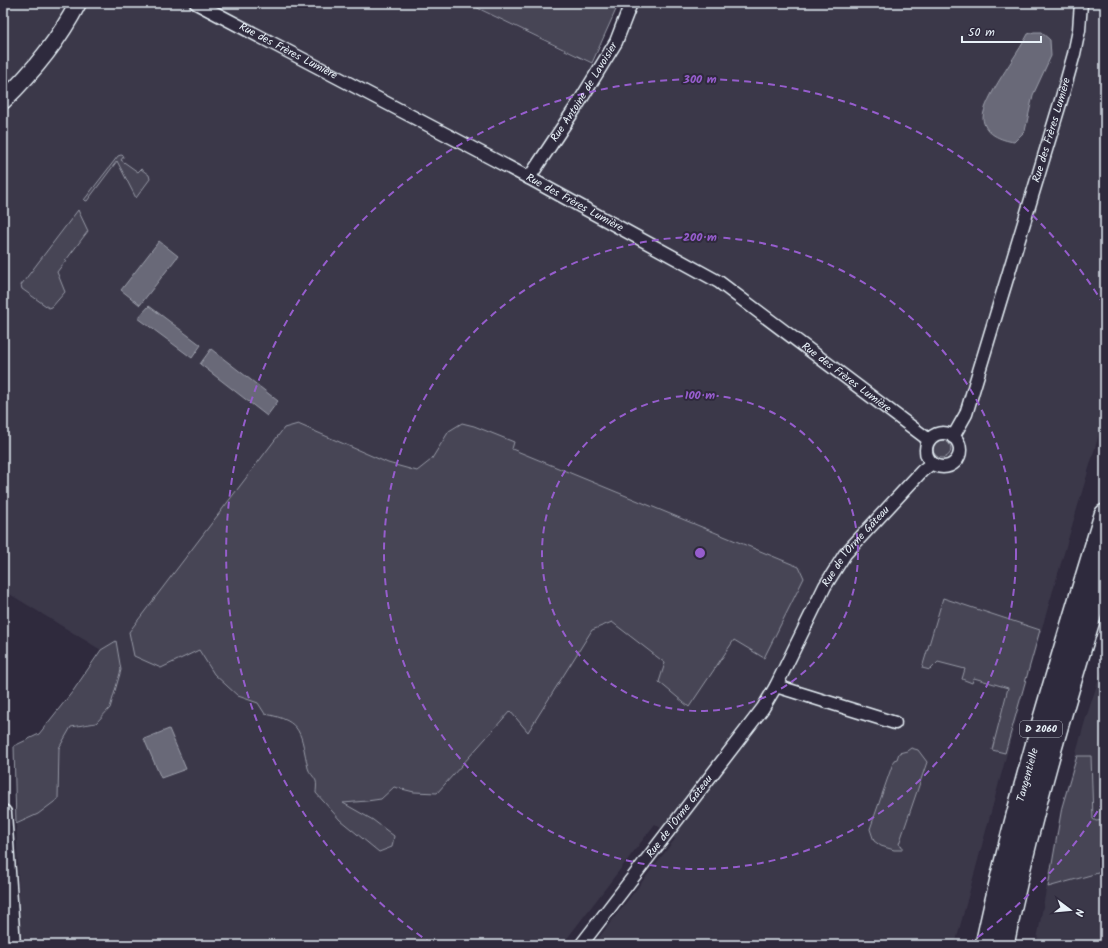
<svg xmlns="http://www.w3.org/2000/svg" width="1108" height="948" font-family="Kalam,sans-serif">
	<rect width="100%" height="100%" fill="#2f2a3d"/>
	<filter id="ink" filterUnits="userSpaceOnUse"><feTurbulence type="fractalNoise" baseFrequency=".025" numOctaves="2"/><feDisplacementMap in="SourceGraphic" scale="8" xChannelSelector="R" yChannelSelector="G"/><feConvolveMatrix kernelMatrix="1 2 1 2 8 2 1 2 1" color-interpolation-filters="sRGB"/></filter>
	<g filter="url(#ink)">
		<path fill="#3b3749" d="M3 3H466L604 70 626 38 637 3H1105V414L1029 672 955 945H593L675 839 655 824 562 945H20L14 746 39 734 73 691 101 650 3 590Z
			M1105 660V945H1036L1061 807 1085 721Z"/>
		<path fill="#464455" stroke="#979aa6" d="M467 3H619L592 63Z
			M121 155 124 156 121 160 138 172 141 169 149 175 150 179 136 198 117 161 87 201 84 200 118 156Z
			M78 210 88 231 57 272 65 292 52 307 49 308 22 289 21 285Z
			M462 423 474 426 514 442 512 449 799 567 804 578 764 658 734 640 689 707 659 682 665 663 612 622 592 630 528 732 510 711 437 793 414 792 394 787 381 799 367 801 343 803 373 820 394 836 392 847 379 852 340 820 316 793C316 790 317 784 316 781 314 776 309 773 308 768 300 734 304 721 265 714L258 703 238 696 214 674 199 650 161 668 134 656 129 632 284 428 298 424 388 463 417 471 431 460 449 431Z
			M933 449a9 9 0 1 1 18 0a9 9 0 1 1-18 0Z
			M943 598 1040 630 1005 753 992 750 1008 688 974 678 972 683 962 679 965 669 938 662 930 670 922 668Z
			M116 641 121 670 110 708 96 723 71 727 59 748 58 799 38 814 16 824 14 746 39 734 73 691 101 650Z
			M911 748 918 750 927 762 899 844 902 846V850H894L881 846 874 841 870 829 894 760 897 759 899 753 907 751Z
			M1077 756H1091L1093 819 1096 821 1105 820V871L1048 887 1062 807Z"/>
		<path fill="#696978" stroke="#9c9fab" d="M1034 32H1041L1050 40 1051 56 1033 95 1025 131 1014 142C1001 140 984 134 983 118 983 99 1018 54 1028 34Z
			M159 241 178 256 140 305 121 290Z
			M149 306 201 345 192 358 138 318Z
			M211 349 278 401 267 416 200 364Z
			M169 729 186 769 161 778 144 739Z"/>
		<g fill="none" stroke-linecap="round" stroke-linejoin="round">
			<g stroke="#e8f1f8" stroke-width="15">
				<g id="street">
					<path id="s1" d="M196 3 529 178 719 282 929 440"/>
					<path id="s2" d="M529 178 578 104 616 42 631 3"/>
					<circle cx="943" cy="450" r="17"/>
					<path id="s3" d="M953 437 966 414 1062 97 1074 54 1079 30 1081 3"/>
					<path d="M776 686 895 723"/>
					<path id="s4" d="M581 945 763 708 776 686 825 586 845 554 922 471 932 463"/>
				</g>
			</g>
			<g stroke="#e8f1f8" stroke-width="19">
				<path id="secondary" d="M3 101C33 72 59 40 78 3
					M3 813 12 945"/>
			</g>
			<g stroke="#e8f1f8" stroke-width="24">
				<g id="highway">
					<path id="s5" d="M986 945C1017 799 1062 657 1105 515"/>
					<path d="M1003 945C1028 817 1067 692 1105 568"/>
				</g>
			</g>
			<use href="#street" stroke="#2f2a3d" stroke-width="12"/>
			<use href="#secondary" stroke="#2f2a3d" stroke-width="16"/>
			<use href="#highway" stroke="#2f2a3d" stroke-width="21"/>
		</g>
	</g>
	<g fill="none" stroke="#965dcd" stroke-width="2" stroke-dasharray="7 5">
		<circle cx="700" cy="553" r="158"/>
		<circle cx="700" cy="553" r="316"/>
		<path d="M1104 801A474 474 0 0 1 968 944M432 944A474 474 0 1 1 1104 305"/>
	</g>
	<g text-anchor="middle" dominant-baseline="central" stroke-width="4" stroke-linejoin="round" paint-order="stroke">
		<rect fill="#2f2a3d" stroke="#b0b5c0" stroke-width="1" x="1020" y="721" width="42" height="16" rx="3"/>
		<g font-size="10" font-weight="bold" fill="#e8f1f8">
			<text x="1041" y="729">D 2060</text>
		</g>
		<g font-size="11" fill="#e8f1f8" stroke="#2f2a3d">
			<text stroke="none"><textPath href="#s1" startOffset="104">Rue des Frères Lumière</textPath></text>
			<text stroke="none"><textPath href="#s2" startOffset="102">Rue Antoine de Lavoisier</textPath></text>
			<text stroke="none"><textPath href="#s3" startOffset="323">Rue des Frères Lumière</textPath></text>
			<text stroke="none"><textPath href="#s1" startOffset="428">Rue des Frères Lumière</textPath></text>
			<text stroke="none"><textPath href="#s1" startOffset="752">Rue des Frères Lumière</textPath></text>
			<text stroke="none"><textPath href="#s4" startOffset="486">Rue de l'Orme Gâteau</textPath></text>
			<text stroke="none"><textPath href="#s5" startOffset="175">Tangentielle</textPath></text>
			<text stroke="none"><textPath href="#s4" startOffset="162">Rue de l'Orme Gâteau</textPath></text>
		</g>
	</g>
	<circle cx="700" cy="553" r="6" fill="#965dcd" stroke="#2f2a3d" stroke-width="2"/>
	<g font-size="12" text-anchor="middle" font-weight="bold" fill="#965dcd" stroke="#2f2a3d" stroke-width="4" stroke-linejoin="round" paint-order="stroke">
		<text x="700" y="83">300 m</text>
		<text x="700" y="241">200 m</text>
		<text x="700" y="399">100 m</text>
	</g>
	<rect width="1108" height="948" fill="none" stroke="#2f2a3d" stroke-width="16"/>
	<rect x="8" y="8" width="1092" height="932" fill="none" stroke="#e8f1f8" stroke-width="1.5" filter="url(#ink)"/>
	<g transform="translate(1070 910) rotate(106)" stroke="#2f2a3d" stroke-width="3" paint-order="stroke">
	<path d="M0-3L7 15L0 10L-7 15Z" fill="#e8f1f8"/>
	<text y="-6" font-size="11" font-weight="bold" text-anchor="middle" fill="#e8f1f8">N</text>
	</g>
	<path d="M962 36v6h79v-6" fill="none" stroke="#e8f1f8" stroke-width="2"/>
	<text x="968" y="36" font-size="12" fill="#e8f1f8" stroke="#2f2a3d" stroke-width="3" paint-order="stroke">50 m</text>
</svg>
